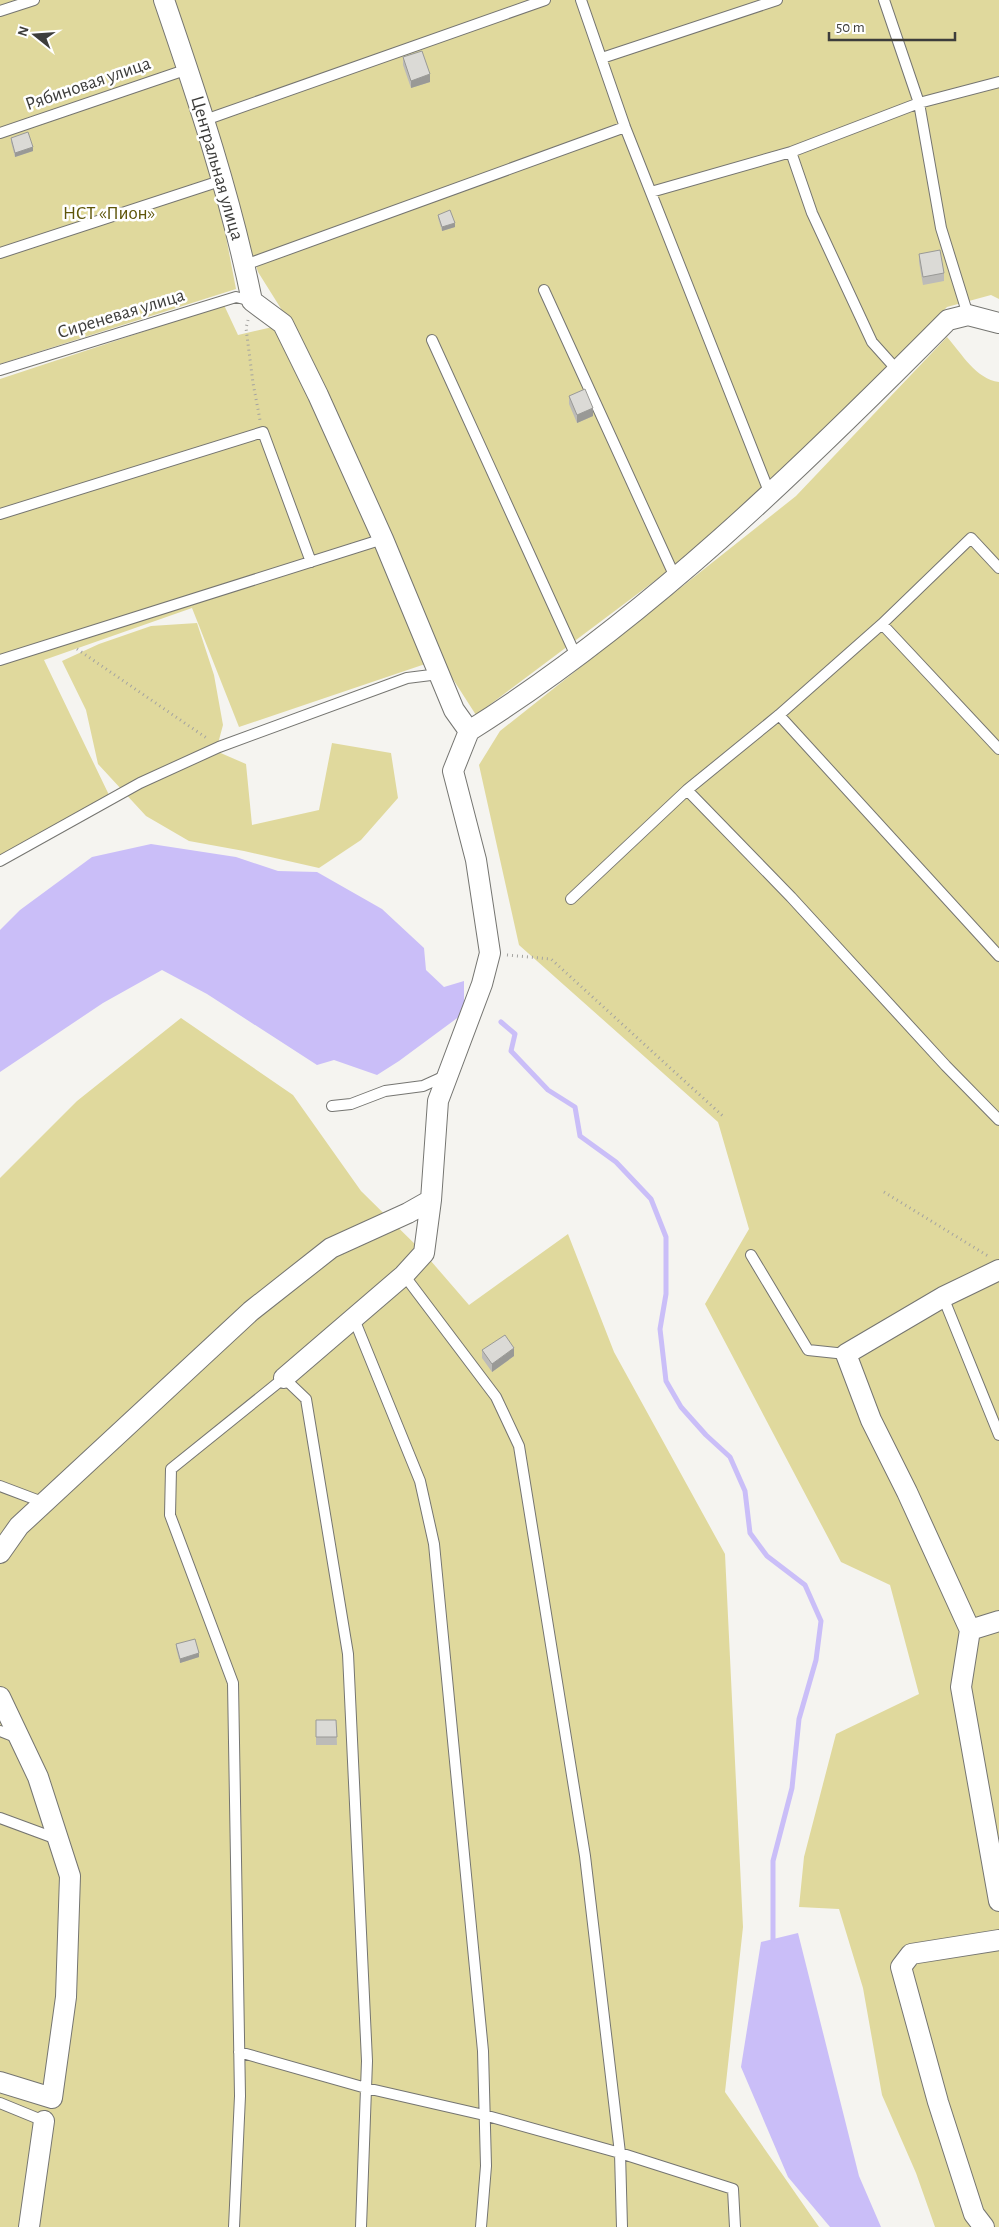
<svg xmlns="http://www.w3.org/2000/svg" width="999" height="2227" font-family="'Alegreya Sans',sans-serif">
	<rect width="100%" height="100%" fill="#f5f4f0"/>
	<path fill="#e0d99d" d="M0 0H154L213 169 236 289 0 364Z
		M173 0H999V299L991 295 947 307 772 493 476 715 440 659 239 727 192 608 44 660 109 795 0 859V379L224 305 238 335 290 323 258 272Z
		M947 337C962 354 976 379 999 382V2227H935L916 2173 882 2095 863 1988 839 1909 799 1907 804 1857 836 1734 919 1694 890 1585 841 1562 705 1304 749 1229 718 1122 519 945 479 765 500 731 796 496Z
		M197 623 214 675 223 725 216 751 246 764 252 825 319 810 332 743 391 753 398 798 361 840 319 868 244 851 189 841 146 816 98 764 86 710 62 661 99 644 151 626Z
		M181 1018 293 1095 361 1191 424 1253 469 1305 568 1234 614 1352 725 1554 743 1927 725 2092 819 2227H0V1178L77 1101Z"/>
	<path fill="#cabef8" d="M151 844 236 857 278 871 317 872 382 909 424 948 426 970 444 987 464 981V1013L399 1061 377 1075 334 1060 317 1065 207 994 162 970 103 1003 0 1072V930L20 910 92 857Z
		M798 1933 859 2176 881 2227H830L788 2177 741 2067 761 1942Z"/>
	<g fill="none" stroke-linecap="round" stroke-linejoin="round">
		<path stroke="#cabef8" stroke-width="5" d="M501 1022 515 1034 511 1051 548 1090 575 1107 580 1136 616 1162 651 1199 666 1237V1294L660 1329 666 1381 681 1407 706 1435 730 1457 745 1491 750 1533 767 1556 805 1585 821 1621 816 1660 799 1719 792 1788 773 1861V1939"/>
		<g stroke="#757571" stroke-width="12">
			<path id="lane" d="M581 0 625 127 770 494
				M884 0 919 103 941 228 968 315
				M0 11 34 0
				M602 58 777 0
				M205 120 545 0
				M0 133 188 69
				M791 152 812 213 872 342 898 371
				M651 192 791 152 919 103 999 82
				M0 253 223 180
				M245 265 625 127
				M544 290 675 577
				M432 340 576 656
				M0 370 236 297 252 301
				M0 514 263 432 311 562
				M882 624 999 749
				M0 660 383 539
				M779 715 999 956
				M687 790 791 897 946 1066 999 1120
				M0 861 140 783 219 747 407 678 439 674
				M571 899 687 790 779 715 882 624 971 538 999 568
				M332 1106 351 1104 385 1091 423 1086 445 1076
				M751 1255 808 1350 846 1354
				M404 1275 496 1397 519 1446 585 1856 620 2153 622 2227
				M943 1297 999 1435
				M354 1319 420 1481 434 1544 483 2051 486 2166 481 2227
				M0 1486 45 1503
				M0 1731 18 1738
				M0 1818 57 1839
				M239 2052 366 2088 484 2115 620 2153 733 2189 735 2227
				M0 2103 44 2121
				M234 2227 240 2096 233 1683 170 1515 171 1469 284 1378 306 1399 348 1654 367 2061 361 2227"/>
		</g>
		<g stroke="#757571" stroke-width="22">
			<path id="street" d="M164 0C198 99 231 198 252 301L283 324 318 395 383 539 454 710 469 731C647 619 801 468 948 320L968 315 999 323
				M999 1270 943 1297 846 1354 871 1420 907 1492 970 1630 961 1687 999 1901
				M284 1378 404 1275 424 1253 431 1200 438 1101 482 984 490 953 476 860 453 771 469 731
				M0 1553 19 1526 251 1311 331 1248 408 1213 431 1200
				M970 1630 999 1621
				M0 1697 38 1777 70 1876 66 1997 52 2098 0 2082
				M29 2227 44 2121
				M984 2227 974 2214 938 2102 901 1967 911 1954 999 1940"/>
		</g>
		<path stroke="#a4a3a0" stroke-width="3" stroke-dasharray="1 4" stroke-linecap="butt" d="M248 320 246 328 253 383 260 420
			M77 649 208 739
			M507 955 551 959 725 1118
			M884 1192 988 1256"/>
		<use href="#lane" stroke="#fff" stroke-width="10"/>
		<use href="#street" stroke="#fff" stroke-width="20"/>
	</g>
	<path fill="#bcbbb8" d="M403 57 430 82 411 88 403 65Z
		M11 138 33 151 15 157 11 142Z
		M438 215 455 227 442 231 438 218Z
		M919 254 944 273V281L923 285 919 262Z
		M569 396 593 416 577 423 569 404Z
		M482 1350 514 1356 492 1372 482 1358Z
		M176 1644 199 1657 180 1663 176 1648Z
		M316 1720H336L337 1745H316Z"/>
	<path fill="#999996" d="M430 74V82L411 88V81Z
		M33 147V151L15 157V153Z
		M455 223V227L442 231V227Z
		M593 408V416L577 423V415Z
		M514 1348V1356L492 1372V1364Z
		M199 1653V1657L180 1663V1659Z"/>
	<path fill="#dbdad6" stroke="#999996" d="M422 51 430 74 411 81 403 57Z
		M28 132 33 147 15 153 11 138Z
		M450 210 455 223 442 227 438 215Z
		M940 250 944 273 923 277 919 254Z
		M585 389 593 408 577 415 569 396Z
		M505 1335 514 1348 492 1364 482 1350Z
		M195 1639 199 1653 180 1659 176 1644Z
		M316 1720H336L337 1737H316Z"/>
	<g text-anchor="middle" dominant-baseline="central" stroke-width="5" stroke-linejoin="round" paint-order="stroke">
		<g font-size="19" fill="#3d3d3b" stroke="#fff">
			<text transform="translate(88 84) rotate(-19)">Рябиновая улица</text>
			<text transform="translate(217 168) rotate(74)">Центральная улица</text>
			<text transform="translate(121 314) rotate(-17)">Сиреневая улица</text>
		</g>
		<g font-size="19" fill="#5e5509" stroke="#fff">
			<text x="109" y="213">НСТ «Пион»</text>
		</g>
	</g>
	<g transform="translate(35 35) rotate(287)" stroke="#ffffff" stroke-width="4" paint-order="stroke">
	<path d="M0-4L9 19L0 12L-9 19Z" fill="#3d3d3b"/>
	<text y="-8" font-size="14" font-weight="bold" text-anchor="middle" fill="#3d3d3b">N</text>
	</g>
	<path d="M829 32v8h126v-8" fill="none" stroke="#3d3d3b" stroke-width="2.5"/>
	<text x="836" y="32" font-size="15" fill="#3d3d3b" stroke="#ffffff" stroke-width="4" paint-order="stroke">50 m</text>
</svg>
